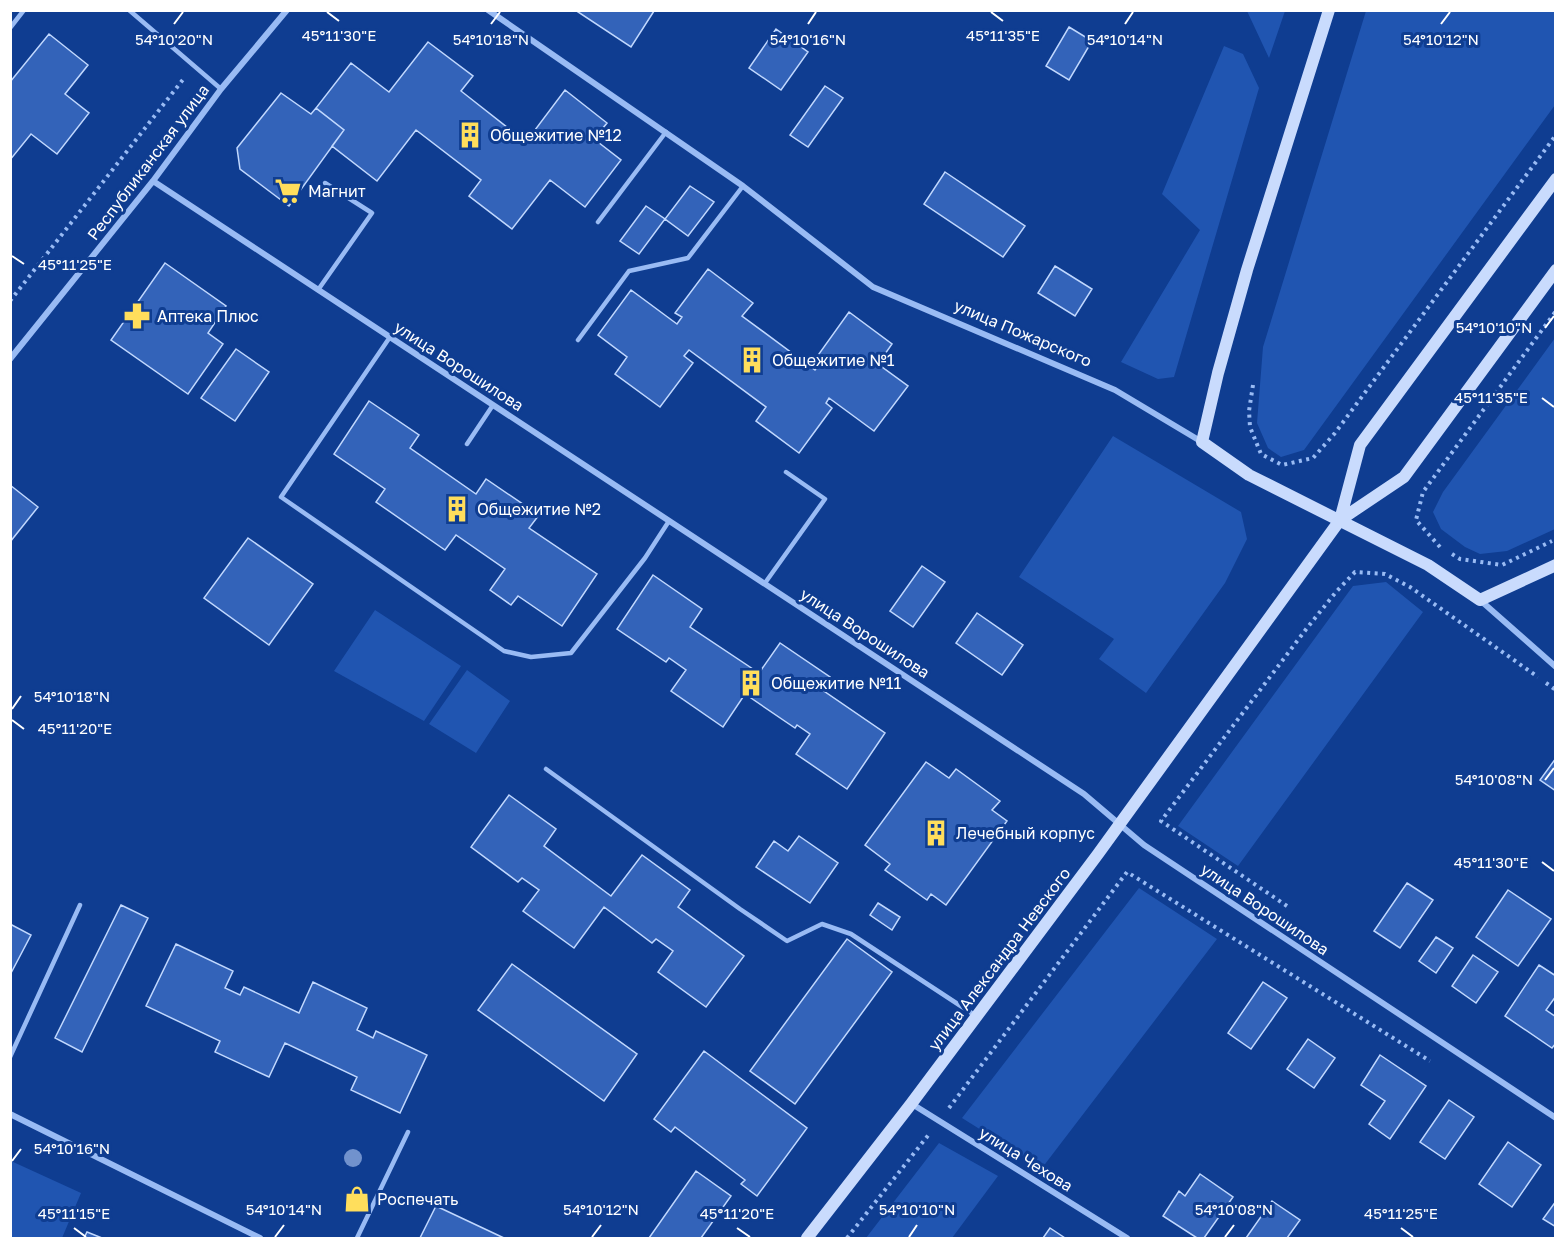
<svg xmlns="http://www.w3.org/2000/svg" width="1566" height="1249" font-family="'Golos Text',sans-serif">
	<rect width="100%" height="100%" fill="#0f3d91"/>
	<path fill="#2055b1" d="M1247 11H1285L1269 58Z
		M1366 11H1555V105L1304 450 1281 457 1268 448 1257 423 1263 347Z
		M1224 46 1243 54 1259 88 1174 377 1158 379 1121 362 1200 230 1162 194Z
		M1555 338V529L1507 551 1480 554 1465 547 1441 529 1433 512 1443 492Z
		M1113 436 1241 512 1247 539 1225 583 1146 693 1099 659 1114 639 1019 577Z
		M1386 582 1423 612 1238 866 1178 826 1353 586Z
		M375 610 461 666 424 721 334 671Z
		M467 670 510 701 476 753 429 724Z
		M1139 888 1217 939 1042 1168 962 1118Z
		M939 1143 998 1176 952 1238H866Z
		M11 1161 81 1193 62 1238H11Z"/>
	<path fill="#3363b9" stroke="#c1d8fe" stroke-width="1.5" d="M575 10H653L654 11 631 47Z
		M1069 27 1092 41 1069 80 1046 66Z
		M776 29 808 52 781 90 749 68Z
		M49 34 88 65 65 94 89 113 57 154 31 134 10 160V82Z
		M428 42 473 76 461 91 526 142 565 90 607 123 594 139 621 160 585 207 550 180 512 229 469 196 481 180 416 130 377 181 332 146 344 130 316 108 351 63 389 92Z
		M825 86 843 98 808 147 790 135Z
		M281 93 311 114 316 108 344 130 289 206 240 169 237 148Z
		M945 172 1025 226 1003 257 924 204Z
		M690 186 714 202 688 236 665 219Z
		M646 206 665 219 639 254 620 241Z
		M165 263 226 306 208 333 223 344 188 394 111 340Z
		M1055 266 1092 289 1075 316 1038 293Z
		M708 269 753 303 742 316 815 370 821 362 816 358 849 312 892 344 878 364 908 386 874 431 829 398 826 403 832 408 799 453 756 421 766 407 689 350 684 356 693 363 660 407 615 374 627 357 598 335 631 290 677 324 682 317 675 313Z
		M236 349 269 372 235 421 201 398Z
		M369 401 419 435 410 448 476 494 486 479 539 515 529 528 597 574 562 626 518 596 511 605 490 590 505 569 456 535 445 550 376 502 385 489 334 454Z
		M10 485 38 507 10 542Z
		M248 538 313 584 269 645 204 598Z
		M922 566 945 582 913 627 890 611Z
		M653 575 702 609 690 627 759 673 780 643 830 677 821 689 885 733 847 789 796 754 810 734 797 725 795 728 745 694 723 727 671 691 686 670 669 658 666 662 617 629Z
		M977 613 1023 645 1002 675 956 643Z
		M1556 758V791L1540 780Z
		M926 762 949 778 956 769 1000 801 992 810 1007 821 946 905 931 894 927 900 885 870 890 864 865 845Z
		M509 795 556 829 544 846 611 896 642 855 690 890 678 907 744 956 706 1007 658 972 673 951 656 939 652 943 604 907 574 948 523 911 539 890 522 878 518 882 471 847Z
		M799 836 838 863 810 903 756 867 774 841 788 851Z
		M1407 883 1433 900 1400 948 1374 931Z
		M1508 890 1551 919 1518 966 1476 937Z
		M878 903 900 917 892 930 870 915Z
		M121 905 148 918 82 1052 55 1038Z
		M10 924 31 935 10 975Z
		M1436 937 1453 948 1436 973 1419 961Z
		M847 939 892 972 795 1104 750 1071Z
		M176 944 233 971 225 988 240 995 244 987 299 1013 313 982 367 1008 357 1030 373 1038 376 1031 427 1055 400 1113 351 1090 357 1077 285 1043 269 1077 215 1052 220 1041 146 1006Z
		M1473 955 1498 972 1476 1003 1452 986Z
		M512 964 637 1054 604 1101 478 1010Z
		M1539 965 1556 976V996L1546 1010 1556 1017V1043L1552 1048 1505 1016Z
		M1263 982 1287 998 1251 1049 1228 1033Z
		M1308 1039 1335 1058 1314 1088 1287 1069Z
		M704 1051 807 1128 757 1196 741 1184 745 1180 675 1127 671 1132 654 1119Z
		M1380 1055 1426 1086 1390 1139 1369 1124 1385 1101 1361 1085Z
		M1449 1100 1474 1117 1445 1159 1420 1142Z
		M1508 1142 1541 1165 1512 1207 1479 1184Z
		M696 1171 731 1196 701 1238H649Z
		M1200 1174 1233 1197 1204 1238H1197L1163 1216 1179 1191 1185 1196Z
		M1272 1201 1300 1220 1287 1238H1246Z
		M1556 1201V1227L1543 1219Z
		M436 1206 504 1238H420Z
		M1050 1228 1065 1238H1043Z
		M87 1232 102 1238H84Z"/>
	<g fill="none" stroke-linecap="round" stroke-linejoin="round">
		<path stroke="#99bbf4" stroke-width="4" stroke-dasharray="3 4.5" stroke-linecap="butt" d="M10 301 185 77
			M1253 385 1249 411 1250 427 1261 454 1282 465 1313 458 1335 433 1556 135
			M1440 547 1416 520 1423 492 1556 311
			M1452 554 1460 559 1502 565 1552 541
			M1546 683 1556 690
			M1287 906 1161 821 1307 628 1336 592 1355 572 1385 574 1410 587 1538 677
			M949 1108 1127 872 1430 1061
			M847 1238 930 1133"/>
		<path stroke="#99bbf4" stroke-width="4.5" d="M129 10 221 89
			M10 28 24 10
			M598 222 666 132
			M318 290 372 213 325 183
			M390 337 281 497 504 651 531 657 571 653 645 558 669 521
			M578 340 629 271 688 258 743 186
			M467 444 493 405
			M765 583 825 499 786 472
			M546 769 740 909 787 941 822 924 851 934 976 1016
			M10 1057 80 905
			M357 1238 408 1132"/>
		<path stroke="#99bbf4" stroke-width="6" d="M488 10 743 186 873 287 1115 390 1202 442
			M153 181 1084 794 1144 845 1556 1118
			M10 359 153 181 221 89 287 10
			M1480 600 1556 667
			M912 1104 1127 1238
			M10 1114 260 1238"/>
		<path stroke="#c9dbfd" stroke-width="12" d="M1329 10 1247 270 1218 373 1202 442 1249 475 1428 565 1480 600 1556 565
			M1340 520 1360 445 1556 179
			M807 1238 911 1104 1098 854 1340 520 1404 477 1556 270"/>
	</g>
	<circle fill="#7192cd" cx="353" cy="1158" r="9"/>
	<path fill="none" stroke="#fff" stroke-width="2" d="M327 12 339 21M991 12 1003 21M174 24 183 12M491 24 500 12M808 24 816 12M1125 24 1133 12M1441 24 1450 12M12 256 24 264M1545 328 1554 316M1542 398 1554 407M12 709 21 696M12 720 24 729M1545 780 1554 768M1542 862 1554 871M12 1161 21 1149M74 1228 86 1237M737 1228 750 1237M1401 1228 1413 1237M275 1237 284 1225M592 1237 601 1225M909 1237 917 1225M1225 1237 1234 1225"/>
	<defs>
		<g id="building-bare" transform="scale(2.07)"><path d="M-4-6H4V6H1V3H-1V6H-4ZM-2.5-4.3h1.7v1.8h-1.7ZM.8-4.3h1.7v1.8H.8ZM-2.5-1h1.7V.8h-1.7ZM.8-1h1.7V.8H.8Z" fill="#ffde5c" stroke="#0f3d91" stroke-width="2.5" paint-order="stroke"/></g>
		<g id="supermarket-bare" transform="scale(2.07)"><path d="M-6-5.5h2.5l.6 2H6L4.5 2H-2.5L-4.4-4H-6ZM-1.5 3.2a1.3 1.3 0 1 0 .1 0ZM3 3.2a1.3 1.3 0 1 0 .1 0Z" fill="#ffde5c" stroke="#0f3d91" stroke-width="2.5" paint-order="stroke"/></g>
		<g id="pharmacy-bare" transform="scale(2.07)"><path d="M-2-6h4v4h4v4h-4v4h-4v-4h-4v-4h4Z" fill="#ffde5c" stroke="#0f3d91" stroke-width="2.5" paint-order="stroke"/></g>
		<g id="shop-bare" transform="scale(2.07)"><path d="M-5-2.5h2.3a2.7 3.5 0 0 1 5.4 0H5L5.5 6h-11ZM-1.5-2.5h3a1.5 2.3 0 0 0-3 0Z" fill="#ffde5c" stroke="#0f3d91" stroke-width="2.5" paint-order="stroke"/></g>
	</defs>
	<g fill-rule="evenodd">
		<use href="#building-bare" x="470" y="135"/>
		<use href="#supermarket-bare" x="288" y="191"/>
		<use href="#pharmacy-bare" x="137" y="316"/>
		<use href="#building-bare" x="752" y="360"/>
		<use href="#building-bare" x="457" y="509"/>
		<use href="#building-bare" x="751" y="683"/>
		<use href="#building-bare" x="936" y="833"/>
		<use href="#shop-bare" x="357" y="1199"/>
	</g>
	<g text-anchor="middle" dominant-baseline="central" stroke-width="6" stroke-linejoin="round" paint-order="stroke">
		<g font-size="16" fill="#fff" stroke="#0f3d91" text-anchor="start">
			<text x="490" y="135">Общежитие №12</text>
			<text x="308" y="191">Магнит</text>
			<text x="157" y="316">Аптека Плюс</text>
			<text x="772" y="360">Общежитие №1</text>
			<text x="477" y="509">Общежитие №2</text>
			<text x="771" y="683">Общежитие №11</text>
			<text x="956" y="833">Лечебный корпус</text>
			<text x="377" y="1199">Роспечать</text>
		</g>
		<g font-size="16" fill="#fff" stroke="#0f3d91">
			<text transform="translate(148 162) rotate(-53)">Республиканская улица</text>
			<text transform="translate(1023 333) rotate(23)">улица Пожарского</text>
			<text transform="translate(459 366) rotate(33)">улица Ворошилова</text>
			<text transform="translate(865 633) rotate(33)">улица Ворошилова</text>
			<text transform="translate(1265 909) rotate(34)">улица Ворошилова</text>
			<text transform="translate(999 959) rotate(-53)">улица Александра Невского</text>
			<text transform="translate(1026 1159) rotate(32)">улица Чехова</text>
		</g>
	</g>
	<g font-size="15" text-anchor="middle" fill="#fff" stroke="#0f3d91" stroke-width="6" stroke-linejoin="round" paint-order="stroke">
		<text x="339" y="41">45°11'30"E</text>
		<text x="1003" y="41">45°11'35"E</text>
		<text x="174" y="45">54°10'20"N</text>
		<text x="491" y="45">54°10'18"N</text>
		<text x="808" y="45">54°10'16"N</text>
		<text x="1125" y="45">54°10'14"N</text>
		<text x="1441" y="45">54°10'12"N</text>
		<text x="75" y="270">45°11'25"E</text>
		<text x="1494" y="333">54°10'10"N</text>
		<text x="1491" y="403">45°11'35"E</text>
		<text x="72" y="702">54°10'18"N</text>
		<text x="75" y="734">45°11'20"E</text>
		<text x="1494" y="785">54°10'08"N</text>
		<text x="1491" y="868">45°11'30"E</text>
		<text x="72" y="1154">54°10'16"N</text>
		<text x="284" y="1215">54°10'14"N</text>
		<text x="601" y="1215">54°10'12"N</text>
		<text x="917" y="1215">54°10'10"N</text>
		<text x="1234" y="1215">54°10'08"N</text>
		<text x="74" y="1219">45°11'15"E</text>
		<text x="737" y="1219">45°11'20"E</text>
		<text x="1401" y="1219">45°11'25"E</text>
	</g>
	<rect width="1566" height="1249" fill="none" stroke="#ffffff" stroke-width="24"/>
</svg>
